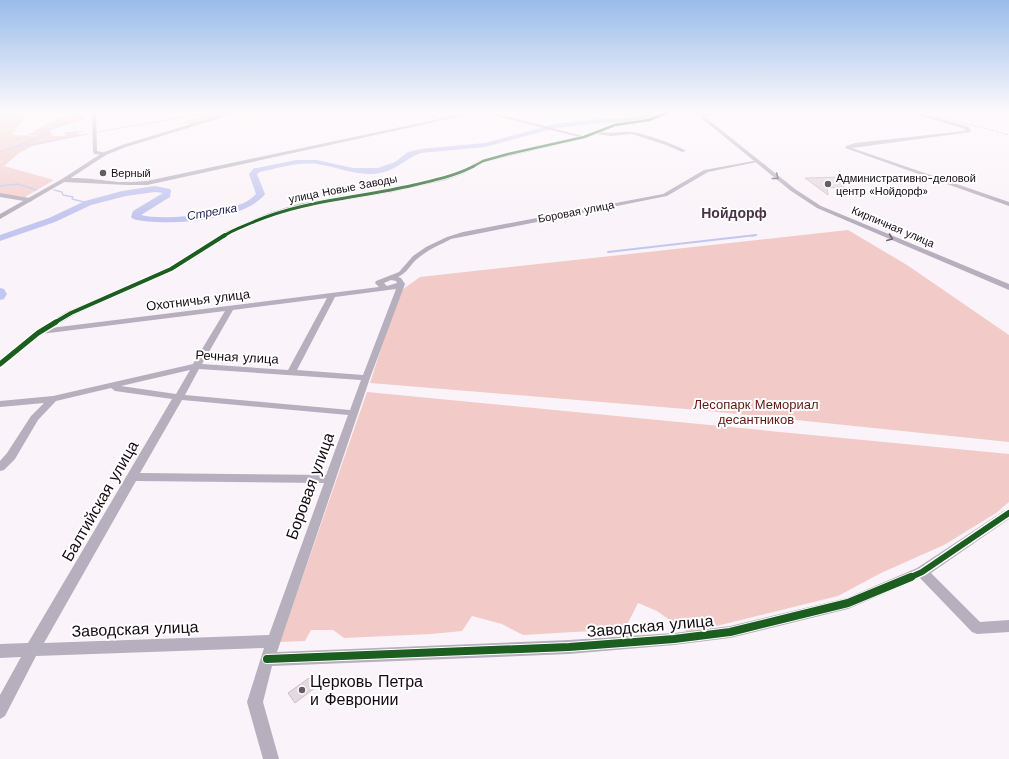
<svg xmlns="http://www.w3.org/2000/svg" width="1009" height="759" font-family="'Work Sans',sans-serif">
	<rect width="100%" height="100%" fill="#faf3f9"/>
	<path fill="#f3cfcc" d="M28 112 12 135 40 136 0 150V113Z
		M0 158 4 166 54 180 25 197 0 194Z
		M717 208 736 217 723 220 704 211Z"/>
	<path fill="#f2cbc8" d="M214 112H232L193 124H184V122Z
		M83 115 86 117C76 124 61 124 50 130L52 136H64L66 134 62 133 64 132 83 131 78 133 80 136 33 146 19 153 4 166 0 158V150L39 136 27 134 34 132 33 131C40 129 44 124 51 122 59 118 75 116 83 115Z
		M848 230 907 265 1009 335V442L698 410 370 383 399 292 420 277Z
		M367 392 1009 454V502L996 513 944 545 881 573 838 596 688 633 657 611 638 603 625 629 523 635 502 624 472 616 462 631 431 634 344 638 333 630H311L305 641 280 642Z"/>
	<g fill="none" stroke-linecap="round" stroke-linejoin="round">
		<path stroke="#c3c6ee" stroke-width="1" d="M399 112 401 113
			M98 132 212 112
			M13 148 87 134
			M0 152 47 135 48 130 80 120 84 117 71 116 66 112"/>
		<path stroke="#c3c6ee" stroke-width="1.5" d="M0 186 18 184 36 190
			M54 190 62 192 63 195 73 197 72 199 88 203
			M752 236 756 235"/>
		<path stroke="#c3c6ee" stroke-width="2" d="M608 252 756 235"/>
		<path fill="#c3c6ee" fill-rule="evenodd" d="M646 112H652L653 115 646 119 624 123H600L555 128 485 147 421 153C406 158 397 170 380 173 359 177 338 167 317 164 298 162 278 168 260 172L257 174 265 194C245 221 164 227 133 219L131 217 133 211 163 193 155 192 126 196 91 205 55 222 0 241V235L49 218 85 201 122 191 155 186 170 189 171 191 170 197 141 215C163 221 220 214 241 204 247 202 252 198 256 194L249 174 254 168H257L296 160H317L353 168H378L395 162 408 152 420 149 485 143 555 124 600 119H624L647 114Z
			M0 288 4 289 7 294 4 299 0 300Z"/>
	</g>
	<path fill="#e3d9de" stroke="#ccc2c6" d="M840 177 844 187 827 188 828 195 805 178Z
		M309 678 316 687 295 703 288 693Z"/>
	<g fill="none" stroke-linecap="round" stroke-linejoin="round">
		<path fill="#b6afbd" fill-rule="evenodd" d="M92 112H96L97 151 106 153V155L94 154 93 151Z
			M472 112H481L147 185H127L64 182 61 180C70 175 107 181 118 182 128 182 137 182 147 181Z
			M481 112H489L583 136 614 124 648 119 665 112H671L650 121 616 126 600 132C612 134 621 131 632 132 642 133 678 145 686 151L682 152 666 145 632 134 611 136 596 134 586 138 485 162 463 174 446 180 393 192 299 208 273 215 231 233 173 270 74 315 51 328 379 287 375 283 376 281 399 272 413 256 426 247 447 237 463 232 663 194 704 170 759 160V161L757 162 708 172 667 196 451 239C440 245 427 250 417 259 410 265 407 273 398 277L401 278 405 284 370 378 277 652 569 640 674 633 730 626 847 598 917 568 1005 510 1009 509V519L931 573 980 622 1009 620V632L977 634 972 632 920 578 848 609 730 638 674 645 569 654 272 666 263 702 279 759H263L247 702 264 648 36 656 5 716 0 719V695L21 657 0 658V644L28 643 172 399 115 391 111 388 56 401 38 420 15 459 4 470 0 471V461L7 453 31 416 44 403 0 407V401L53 396 193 364 225 311 41 334 3 366 0 367V360L35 331 68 311 169 268 227 231 269 213 298 204 393 188 445 177 459 172 481 160 579 137ZM391 280 396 281 397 283 387 286 384 283ZM396 289 363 375 297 370 335 297ZM327 298 288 370 202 364 233 310ZM199 369 361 380 350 410 185 395ZM190 370 176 394 121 386ZM182 400 348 415 326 475 140 473ZM136 481 324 483 269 635 44 643Z
			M591 112H596L597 113 595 114Z
			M683 112H695L707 115 705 116Z
			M0 193 30 198 33 200 30 202 0 197Z"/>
		<path fill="#b6afbd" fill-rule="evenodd" d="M818 112 710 115 705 117 795 189 821 206 1009 284V290L817 208 791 191 700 117 703 114 710 113Z
			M906 112H915L963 125 969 127 971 132 852 148 1009 202V206L845 148 846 146 855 143 965 131V129L959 127Z"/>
		<path fill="#b6aebc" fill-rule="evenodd" d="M231 112H240L126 147 106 155 66 181 0 219V214L62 179 102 153 122 145Z"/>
		<path stroke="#bab4bd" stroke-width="1" stroke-dasharray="3 1.5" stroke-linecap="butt" d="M922 112 1009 135"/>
		<g stroke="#fff" stroke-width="3.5">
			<path id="cycleway-far5" d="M472 167 483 161 508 154 584 137 615 125 649 120 669 112"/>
		</g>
		<g stroke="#fff" stroke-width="4.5">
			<path id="cycleway-far4" d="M224 236C232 230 242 227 251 223 303 200 359 198 414 185 435 180 455 176 474 166"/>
		</g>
		<g stroke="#fff" stroke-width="6">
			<path id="cycleway-far3" d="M54 323 71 313 171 269 225 235"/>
		</g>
		<g stroke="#fff" stroke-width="8">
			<path id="cycleway-far2" d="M0 364 38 333 56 322"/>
		</g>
		<g stroke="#fff" stroke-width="9">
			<path id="cycleway-far1" d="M909 578 922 572 1009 513"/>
		</g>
		<g stroke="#fff" stroke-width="10">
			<path id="cycleway" d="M267 659 569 647 674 639 730 632 848 603 911 577"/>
		</g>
		<use href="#cycleway-far5" stroke="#1b5e20" stroke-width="2.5"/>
		<use href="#cycleway-far4" stroke="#1b5e20" stroke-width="3"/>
		<use href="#cycleway-far3" stroke="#1b5e20" stroke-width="4"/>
		<use href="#cycleway-far2" stroke="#1b5e20" stroke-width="5"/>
		<use href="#cycleway-far1" stroke="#1b5e20" stroke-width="6"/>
		<use href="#cycleway" stroke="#1b5e20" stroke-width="8"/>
	</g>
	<defs><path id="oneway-chevron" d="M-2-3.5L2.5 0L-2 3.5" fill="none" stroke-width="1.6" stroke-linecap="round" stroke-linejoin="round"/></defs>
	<g stroke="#6e6570">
		<use href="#oneway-chevron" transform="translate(776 177) rotate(39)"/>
		<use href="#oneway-chevron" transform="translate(890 238) rotate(22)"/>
	</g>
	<linearGradient id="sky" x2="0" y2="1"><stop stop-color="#99bbea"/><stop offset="0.51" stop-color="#fdfafc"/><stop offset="1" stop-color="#fdfafc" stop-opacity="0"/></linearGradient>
	<rect width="1009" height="219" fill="url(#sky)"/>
	<g fill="#655c64" stroke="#fff" stroke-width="1.5">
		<circle cx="103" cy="173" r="4"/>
		<circle cx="828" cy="184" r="4"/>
		<circle cx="302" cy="690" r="4"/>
	</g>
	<g text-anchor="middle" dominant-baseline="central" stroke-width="4" stroke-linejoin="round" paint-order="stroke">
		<g font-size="11" fill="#150b13" stroke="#fff" text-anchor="start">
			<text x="111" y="173">Верный</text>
			<text x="836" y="178">Административно-деловой<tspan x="836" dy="13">центр «Нойдорф»</tspan></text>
		</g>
		<g font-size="11" fill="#150b13" stroke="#fff">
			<text transform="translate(343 189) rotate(-11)">улица Новые Заводы</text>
			<text transform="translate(576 212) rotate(-11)">Боровая улица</text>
			<text transform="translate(893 227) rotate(23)">Кирпичная улица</text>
		</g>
		<g font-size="12" font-style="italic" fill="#201f5c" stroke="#fff">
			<text transform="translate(212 212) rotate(-10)">Стрелка</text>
		</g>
		<g font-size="13" fill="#150b13" stroke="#fff">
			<text transform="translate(198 300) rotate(-7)">Охотничья улица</text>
			<text transform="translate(237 357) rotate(3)">Речная улица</text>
		</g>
		<g font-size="13" fill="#611810" stroke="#fff">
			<text x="756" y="404">Лесопарк Мемориал<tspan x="756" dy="15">десантников</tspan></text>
		</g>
		<g font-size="14" font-weight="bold" fill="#4b3346" stroke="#fff">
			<text x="734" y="213">Нойдорф</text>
		</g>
		<g font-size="16" fill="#150b13" stroke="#fff">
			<text transform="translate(310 486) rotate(-70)">Боровая улица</text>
			<text transform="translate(100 501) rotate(-60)">Балтийская улица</text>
			<text transform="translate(650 626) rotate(-5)">Заводская улица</text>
			<text transform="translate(135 629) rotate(-2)">Заводская улица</text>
		</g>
		<g font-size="16" fill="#150b13" stroke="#fff" text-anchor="start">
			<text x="310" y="681">Церковь Петра<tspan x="310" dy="18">и Февронии</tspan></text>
		</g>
	</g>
</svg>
